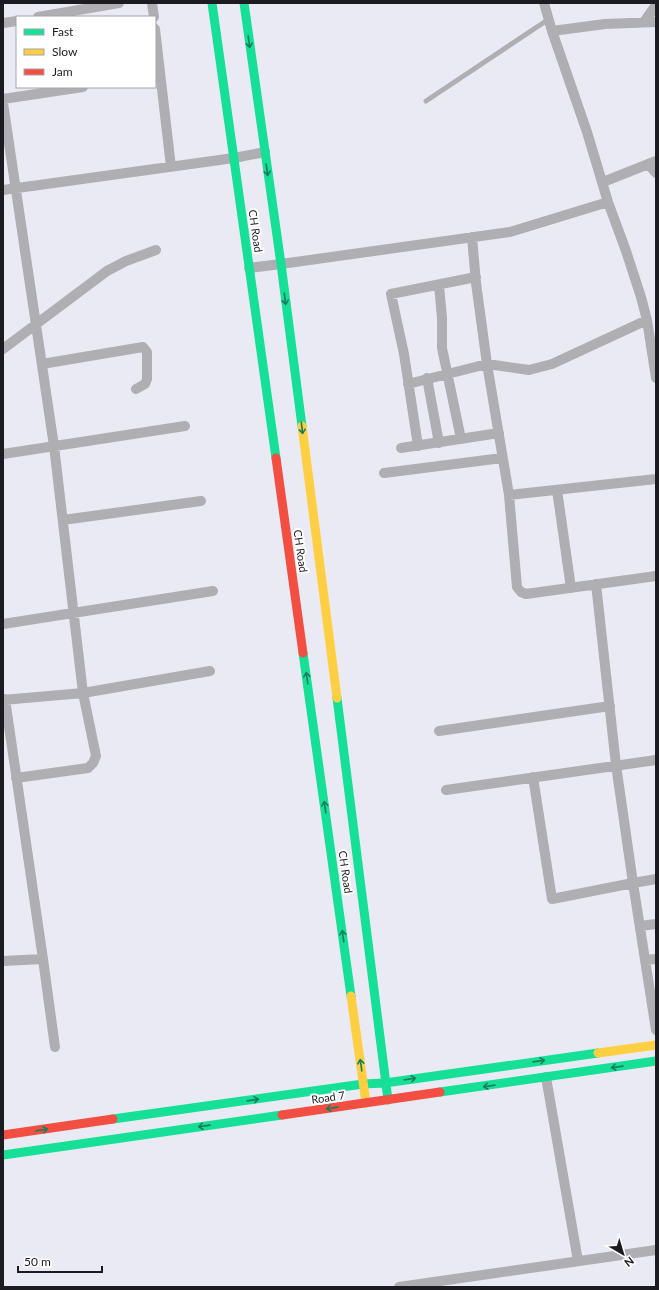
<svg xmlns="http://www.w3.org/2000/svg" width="659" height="1290" font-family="Lato,sans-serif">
	<rect width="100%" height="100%" fill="#eaeaf4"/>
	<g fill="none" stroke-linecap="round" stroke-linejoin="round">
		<path stroke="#aeaeb3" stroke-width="5" d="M426 101 549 19"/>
		<path stroke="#aeaeb3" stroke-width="10" d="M152 3 154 17
			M544 3 552 31 587 132 608 202 626 251 641 297 647 320 656 378
			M38 17 119 3
			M644 22 656 5
			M3 23 17 21
			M155 29 171 167
			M552 31 605 24 656 22
			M3 99 83 87
			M3 103 54 446 83 693 96 756 93 763 88 768 16 778
			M648 164 656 173
			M603 182 656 161
			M3 190 234 158 265 152
			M472 237 476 283 487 364 509 495 517 587 521 592 526 594 656 576
			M249 268 281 264 510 232 608 202
			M439 285 442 318V348L461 439
			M3 349 107 271 126 261 156 250
			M42 364 143 347 147 352V379L145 384 136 389
			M427 378 439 443
			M408 384 487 364 529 370 552 364 647 320
			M418 446 404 354 391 294 476 277
			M401 448 499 433
			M3 454 185 426
			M384 473 502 458
			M557 490 571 588
			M509 495 656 479
			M63 520 201 501
			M596 584 616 765 633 883 656 879
			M3 624 213 591
			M5 699 43 959 55 1047
			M3 700 83 693 210 671
			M439 731 610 706
			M533 777 552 899 633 883 656 1030
			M446 790 656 760
			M640 926 656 924
			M646 960 656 959
			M3 961 43 959
			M546 1077 578 1261
			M399 1287 656 1250"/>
		<path stroke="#16e098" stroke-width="9" d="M212 3 276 458
			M244 3 281 264 302 426
			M303 653 351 996
			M337 698 388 1100
			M440 1092 656 1061
			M113 1119 363 1084 385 1083 598 1053
			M3 1155 282 1115"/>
		<path stroke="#ffcf43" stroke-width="9" d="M302 426 337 698
			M351 996 366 1103
			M598 1053 656 1045"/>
		<path stroke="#f24e42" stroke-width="9" d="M276 458 303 653
			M282 1115 440 1092
			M3 1135 113 1119"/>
	</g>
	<defs><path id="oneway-shaft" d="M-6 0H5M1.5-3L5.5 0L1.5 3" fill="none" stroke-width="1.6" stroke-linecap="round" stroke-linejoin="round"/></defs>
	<g stroke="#187e5c">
		<use href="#oneway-shaft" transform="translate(249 42) rotate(82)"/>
		<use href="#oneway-shaft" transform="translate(267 170) rotate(82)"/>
		<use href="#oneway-shaft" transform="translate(285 299) rotate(83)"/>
		<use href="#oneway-shaft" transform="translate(302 428) rotate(83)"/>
		<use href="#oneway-shaft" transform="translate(307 678) rotate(-98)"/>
		<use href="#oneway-shaft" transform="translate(325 807) rotate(-98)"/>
		<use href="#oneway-shaft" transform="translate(343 936) rotate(-98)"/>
		<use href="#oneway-shaft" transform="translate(539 1061) rotate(-8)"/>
		<use href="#oneway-shaft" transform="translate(361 1065) rotate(-98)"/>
		<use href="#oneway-shaft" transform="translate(617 1067) rotate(172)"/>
		<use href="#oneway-shaft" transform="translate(410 1079) rotate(-8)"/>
		<use href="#oneway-shaft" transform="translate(489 1086) rotate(172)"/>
		<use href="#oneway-shaft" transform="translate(253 1100) rotate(-8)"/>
		<use href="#oneway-shaft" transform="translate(332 1108) rotate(172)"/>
		<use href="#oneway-shaft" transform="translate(204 1126) rotate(172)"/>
		<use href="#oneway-shaft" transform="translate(42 1130) rotate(-8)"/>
	</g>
	<g text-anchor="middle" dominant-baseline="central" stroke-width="4" stroke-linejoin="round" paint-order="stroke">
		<g font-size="11" fill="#1b1b21" stroke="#fff">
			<text transform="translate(256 231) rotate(82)">CH Road</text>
			<text transform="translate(301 551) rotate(82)">CH Road</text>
			<text transform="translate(346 872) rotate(82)">CH Road</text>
			<text transform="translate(328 1097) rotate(-8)">Road 7</text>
		</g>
	</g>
	<rect width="659" height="1290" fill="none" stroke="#1b1b21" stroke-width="8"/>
	<rect x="16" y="16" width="140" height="72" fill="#ffffff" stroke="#a4a4a6"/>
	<rect x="24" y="29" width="20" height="6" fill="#16e098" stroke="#a4a4a6"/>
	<text x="52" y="36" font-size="12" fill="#1b1b21">Fast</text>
	<rect x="24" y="49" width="20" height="6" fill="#ffcf43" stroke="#a4a4a6"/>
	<text x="52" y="56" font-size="12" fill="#1b1b21">Slow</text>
	<rect x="24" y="69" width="20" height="6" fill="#f24e42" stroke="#a4a4a6"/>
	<text x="52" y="76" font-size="12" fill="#1b1b21">Jam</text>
	<g transform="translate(623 1254) rotate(142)" stroke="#ffffff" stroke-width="3" paint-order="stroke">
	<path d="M0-3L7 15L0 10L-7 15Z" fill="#1b1b21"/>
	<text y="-6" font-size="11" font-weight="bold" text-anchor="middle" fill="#1b1b21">N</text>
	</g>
	<path d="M18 1266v6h84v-6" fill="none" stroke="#1b1b21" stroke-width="2"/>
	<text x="24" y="1266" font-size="12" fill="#1b1b21" stroke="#ffffff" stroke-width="3" paint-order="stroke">50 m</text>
</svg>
